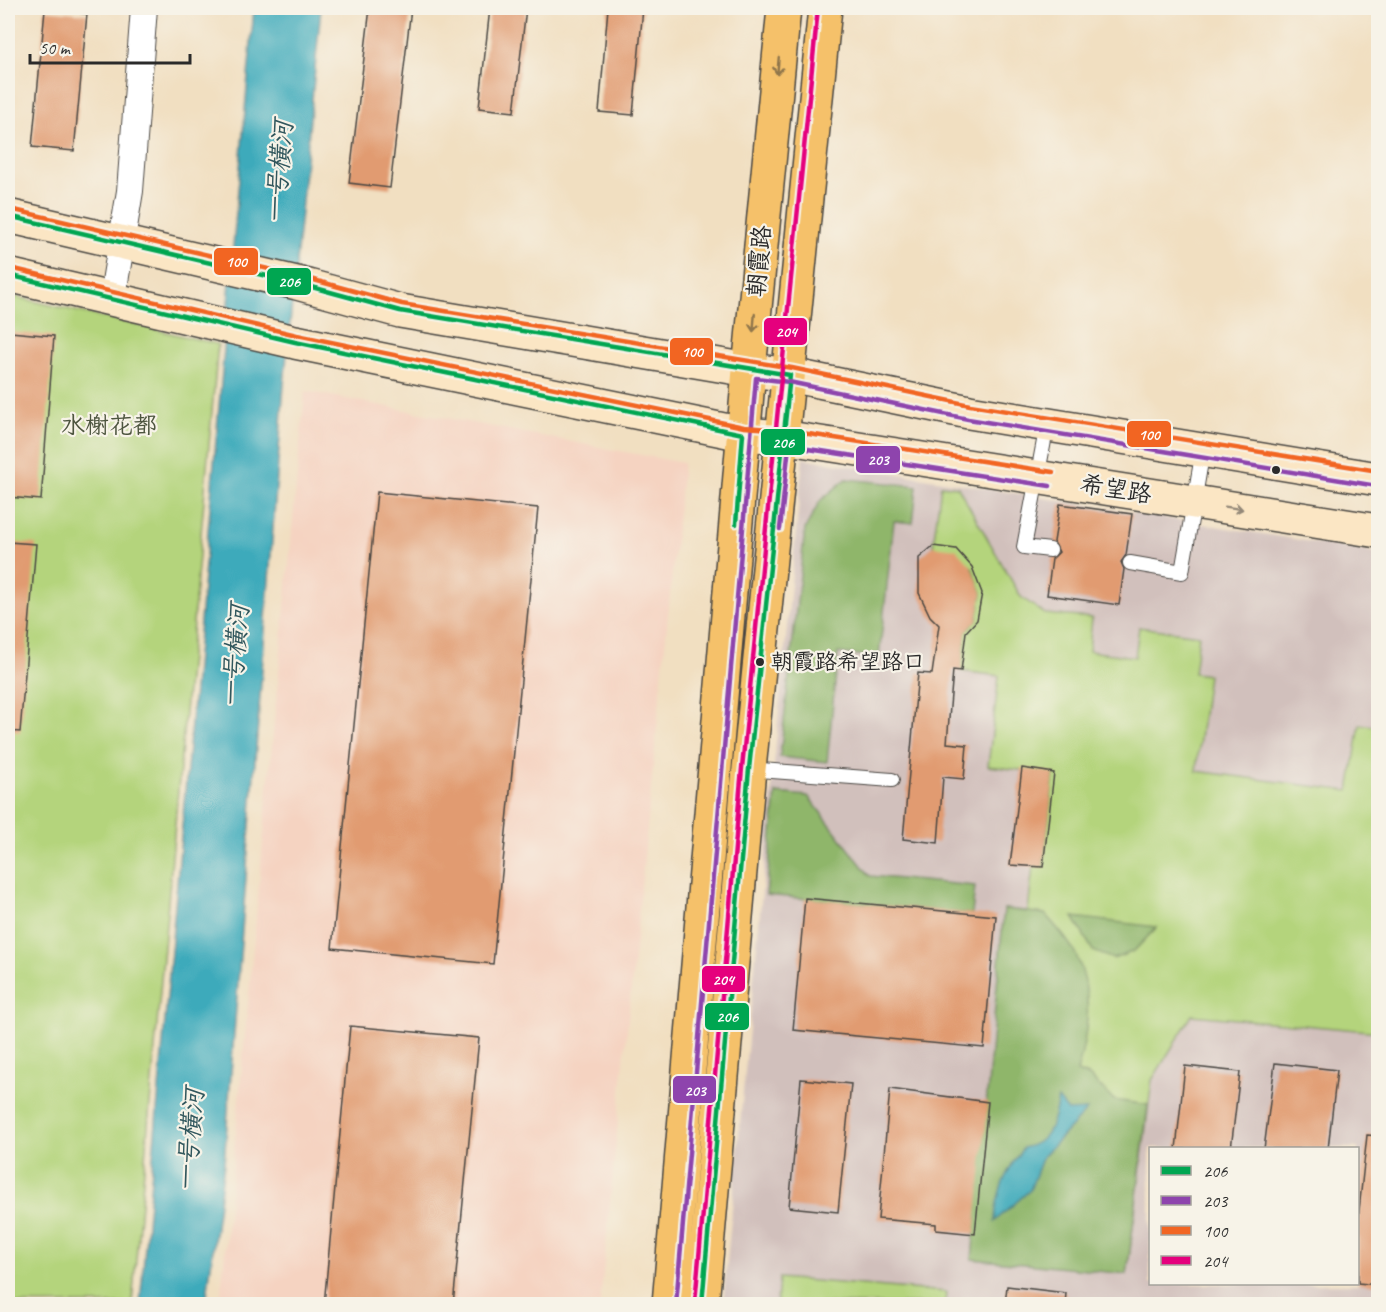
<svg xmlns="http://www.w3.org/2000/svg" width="1386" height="1312" font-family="Caveat,'LXGW WenKai TC',sans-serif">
	<rect width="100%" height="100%" fill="#f7f3e8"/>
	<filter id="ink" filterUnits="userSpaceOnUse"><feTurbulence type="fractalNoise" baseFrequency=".0167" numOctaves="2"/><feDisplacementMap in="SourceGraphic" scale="12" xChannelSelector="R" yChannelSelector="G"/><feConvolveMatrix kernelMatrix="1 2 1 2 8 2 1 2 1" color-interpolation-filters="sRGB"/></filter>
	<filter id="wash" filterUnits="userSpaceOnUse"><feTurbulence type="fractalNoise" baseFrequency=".008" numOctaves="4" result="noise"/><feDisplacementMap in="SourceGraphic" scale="24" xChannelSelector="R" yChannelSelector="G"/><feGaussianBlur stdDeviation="1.35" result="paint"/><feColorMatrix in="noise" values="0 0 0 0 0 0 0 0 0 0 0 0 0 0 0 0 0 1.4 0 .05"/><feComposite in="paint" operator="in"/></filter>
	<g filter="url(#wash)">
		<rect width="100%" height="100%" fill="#f1dfc1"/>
		<path fill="#f5d3c1" d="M305 391 683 463 600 1304H220Z"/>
		<path fill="#d1c0bc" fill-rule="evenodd" d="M803 458 1378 553V1304H723ZM1150 1148H1358V1284H1150Z"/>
		<path fill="#b4d47b" stroke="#708053" stroke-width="1.5" d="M8 295 218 344 132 1304H8Z
			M941 485 958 487 1021 597 1045 614 1092 618 1089 651 1135 657 1139 627 1199 635 1194 673 1208 675 1196 771 1349 791 1360 724 1378 727V1032L1192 1015 1152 1080 1127 1274 988 1102 1004 909 1028 911 1033 866 1043 867 1054 774 988 766 999 676 961 671 966 632 977 620 982 593 972 567 933 546Z
			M779 1278 946 1292 945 1304H777Z"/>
		<path fill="#8fb66b" stroke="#5d704b" stroke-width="1.5" fill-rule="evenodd" d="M846 479 917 486 913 523 894 521 879 657 838 653 827 762 780 757 805 529 820 501Z
			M776 793 808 796 870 876 975 886 972 914 766 895Z
			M1004 909 1045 914C1055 926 1069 940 1076 955 1094 993 1088 1033 1077 1072L1089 1076 1114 1100 1148 1105 1127 1274 972 1259ZM1058 1100 1068 1111H1086L1043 1156 1008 1209 995 1220 1023 1148C1051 1143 1053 1124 1058 1100Z
			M1073 917 1157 927 1134 951 1113 959 1093 951Z"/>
		<path fill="#3caabb" stroke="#346a73" stroke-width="1.5" d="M254 8H321L284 385 224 1164 206 1304H140Z
			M1058 1099 1068 1111 1087 1110 1043 1156 1030 1190 995 1221C996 1192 1006 1171 1023 1148 1050 1143 1053 1122 1058 1099Z"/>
		<g id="blocks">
			<path fill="#e19b71" d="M370 8H411L390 188 349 183Z
				M490 8H526L514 112 479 108Z
				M608 8H643L633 115 599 112Z
				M45 10 87 14 74 151 32 147Z
				M10 332 54 336 41 500 8 497Z
				M377 492 538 508 493 964 332 948Z
				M1060 504 1132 514 1126 555 1121 562 1124 569 1119 605 1047 595 1052 559 1059 552 1054 542Z
				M8 542 36 544 20 732 8 731Z
				M933 546 956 549 972 567 982 593 977 620 966 632 961 671 953 670 947 743 967 745 964 779 943 777 938 843 903 839 918 673 932 674 939 625 930 616 919 593V558Z
				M1022 768 1054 773 1043 867 1010 865Z
				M805 898 996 916 984 1048 793 1030Z
				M350 1026 479 1038 453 1305H324Z
				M1275 1063 1337 1070 1328 1149H1264Z
				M1185 1066 1240 1072 1231 1149H1176Z
				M801 1079 851 1084 838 1212 789 1207Z
				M890 1089 988 1102 975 1234 936 1230V1224L878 1219Z
				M1367 1135 1378 1136V1285L1358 1283V1220Z
				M1007 1286 1066 1293 1065 1305H1005Z"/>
		</g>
	</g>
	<g filter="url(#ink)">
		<use href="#blocks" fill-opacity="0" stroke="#494642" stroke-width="1.5"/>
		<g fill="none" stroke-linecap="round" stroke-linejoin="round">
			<g stroke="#494642" stroke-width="16">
				<path id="service" d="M1047 425 1024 547 1050 550
					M1130 563 1182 572 1203 450
					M747 769 892 780"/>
			</g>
			<g stroke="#494642" stroke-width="28">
				<path id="minor" d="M112 300 130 191 144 8"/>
			</g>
			<g stroke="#494642" stroke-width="36">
				<path id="secondary" d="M8 216 297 283 400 311 749 370 790 375 969 412 1378 479
					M8 275 295 342 743 434 782 437 1378 531"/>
			</g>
			<g stroke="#494642" stroke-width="36">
				<path id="primary" d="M669 1304 749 370 784 8
					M702 1304 749 769 825 8"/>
			</g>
			<use href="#service" stroke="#fff" stroke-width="14"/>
			<use href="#minor" stroke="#fff" stroke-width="26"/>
			<use href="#secondary" stroke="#fbe6c4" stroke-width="33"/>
			<use href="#primary" stroke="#f5c16b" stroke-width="33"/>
			<g stroke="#f7f3e8" stroke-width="9">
				<path id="bus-1" d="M8 216 297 283 400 311 790 375 749 769 702 1304
					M8 275 295 342 743 434 736 524"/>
			</g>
			<g stroke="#f7f3e8" stroke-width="9">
				<path id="bus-2" d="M780 529 789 446 1050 486
					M676 1304 756 378 789 382 968 419 1377 486"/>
			</g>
			<g stroke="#f7f3e8" stroke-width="9">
				<path id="bus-3" d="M10 209 299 276 402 304 792 368 970 405 1378 471
					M10 268 297 335 744 427 783 430 1053 472"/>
			</g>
			<g stroke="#f7f3e8" stroke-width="9">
				<path id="bus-4" d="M695 1303 742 768 818 8"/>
			</g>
			<use href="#bus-1" stroke="#00a651" stroke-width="4.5"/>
			<use href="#bus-2" stroke="#8e44ad" stroke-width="4.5"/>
			<use href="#bus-3" stroke="#f26522" stroke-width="4.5"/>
			<use href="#bus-4" stroke="#e5007d" stroke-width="4.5"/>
		</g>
		<defs><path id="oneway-shaft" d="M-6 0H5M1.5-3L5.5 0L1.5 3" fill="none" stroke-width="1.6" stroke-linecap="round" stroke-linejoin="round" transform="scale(1.5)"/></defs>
		<g stroke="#90764b">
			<use href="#oneway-shaft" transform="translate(778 66) rotate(95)"/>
			<use href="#oneway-shaft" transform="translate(754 323) rotate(95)"/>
		</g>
		<use stroke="#938878" href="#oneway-shaft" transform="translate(1234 508) rotate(9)"/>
	</g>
	<g fill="#2b2b2b" stroke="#f7f3e8" stroke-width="2">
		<circle cx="1276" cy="470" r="5"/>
		<circle cx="760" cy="662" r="5"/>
	</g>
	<g text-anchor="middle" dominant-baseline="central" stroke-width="4.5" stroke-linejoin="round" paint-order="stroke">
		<g font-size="22" fill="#2b2b2b" stroke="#f7f3e8" text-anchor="start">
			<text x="771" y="662">朝霞路希望路口</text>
		</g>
		<g font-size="24" fill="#2b2b2b" stroke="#f7f3e8">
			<text transform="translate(759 261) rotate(-85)">朝霞路</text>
			<text transform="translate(1116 489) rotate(9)">希望路</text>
		</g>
		<g font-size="24" fill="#4d553f" stroke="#f7f3e8">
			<text x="109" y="425">水榭花都</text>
		</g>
		<g font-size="26" font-style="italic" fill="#31575d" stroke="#f7f3e8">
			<text transform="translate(279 172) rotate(-85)">一号横河</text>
			<text transform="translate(235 656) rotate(-85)">一号横河</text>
			<text transform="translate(190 1140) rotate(-85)">一号横河</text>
		</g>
	</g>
	<g stroke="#f7f3e8" stroke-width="2">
		<rect x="213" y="247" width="46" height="29" rx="6" fill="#f26522"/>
		<rect x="266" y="267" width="46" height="29" rx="6" fill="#00a651"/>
		<rect x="763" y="317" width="45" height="29" rx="6" fill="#e5007d"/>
		<rect x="669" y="337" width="45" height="29" rx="6" fill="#f26522"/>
		<rect x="1126" y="420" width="46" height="28" rx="6" fill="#f26522"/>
		<rect x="760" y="428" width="46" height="28" rx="6" fill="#00a651"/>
		<rect x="855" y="445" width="46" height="29" rx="6" fill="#8e44ad"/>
		<rect x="701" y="965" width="45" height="28" rx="6" fill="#e5007d"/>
		<rect x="704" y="1002" width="46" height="29" rx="6" fill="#00a651"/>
		<rect x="672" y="1075" width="45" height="29" rx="6" fill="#8e44ad"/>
	</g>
	<g font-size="16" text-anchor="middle" font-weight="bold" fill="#fff">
		<text x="236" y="267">100</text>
		<text x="289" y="287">206</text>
		<text x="786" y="337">204</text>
		<text x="692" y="357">100</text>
		<text x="1149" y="440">100</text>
		<text x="783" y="448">206</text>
		<text x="878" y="465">203</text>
		<text x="723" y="985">204</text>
		<text x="727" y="1022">206</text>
		<text x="695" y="1096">203</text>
	</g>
	<rect width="1386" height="1312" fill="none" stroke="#f7f3e8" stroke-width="30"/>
	<rect x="1149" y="1147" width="210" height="138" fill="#f7f3e8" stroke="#a5a39c" stroke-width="1.5"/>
	<rect x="1161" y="1166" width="30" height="9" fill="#00a651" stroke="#a5a39c" stroke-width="1.5"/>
	<text x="1203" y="1177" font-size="18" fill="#2b2b2b">206</text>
	<rect x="1161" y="1196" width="30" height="9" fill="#8e44ad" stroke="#a5a39c" stroke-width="1.5"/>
	<text x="1203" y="1207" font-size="18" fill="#2b2b2b">203</text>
	<rect x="1161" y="1226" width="30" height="9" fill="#f26522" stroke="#a5a39c" stroke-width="1.5"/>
	<text x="1203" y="1237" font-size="18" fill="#2b2b2b">100</text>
	<rect x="1161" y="1256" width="30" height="9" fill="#e5007d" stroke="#a5a39c" stroke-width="1.5"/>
	<text x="1203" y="1267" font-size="18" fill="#2b2b2b">204</text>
	<path d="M30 54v9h160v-9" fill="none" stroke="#2b2b2b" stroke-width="3"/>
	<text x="39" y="54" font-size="18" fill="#2b2b2b" stroke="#f7f3e8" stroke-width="4.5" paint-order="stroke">50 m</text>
</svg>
